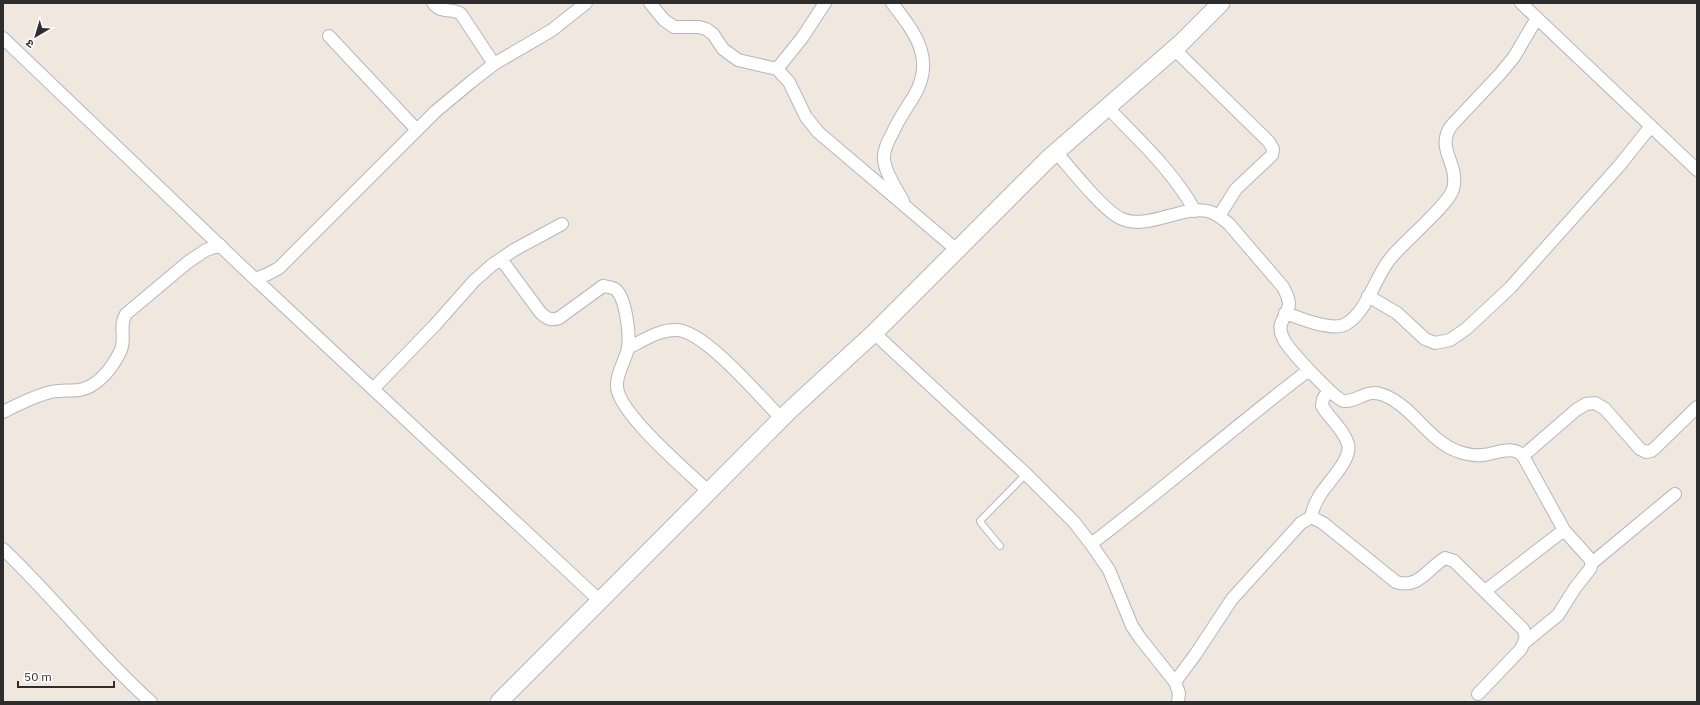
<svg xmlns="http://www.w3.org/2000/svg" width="1700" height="705" font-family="'IBM Plex Sans','Noto Sans Devanagari',sans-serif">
	<rect width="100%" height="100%" fill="#f0e8df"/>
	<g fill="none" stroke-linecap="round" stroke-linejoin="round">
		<g stroke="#b3b5c2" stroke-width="8">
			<path id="lane" d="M1000 546 981 523 980 521 1026 474"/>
		</g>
		<g stroke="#b3b5c2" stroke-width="14">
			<path id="street" d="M433 3C443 15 451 7 461 14L494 64
				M650 3 664 20 674 27H699L706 29 713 34 723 49 738 60 777 69 789 82 806 117 818 132 958 251
				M892 3C915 33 936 59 914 96 906 109 898 120 892 134 888 141 883 151 884 160 886 175 896 188 903 201
				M1521 3 1697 170
				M329 36 417 130
				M3 38 237 262 599 600
				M1174 49 1269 142 1273 149 1272 155 1236 189 1219 216
				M777 69 802 38 825 3
				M1107 107C1138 139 1173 171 1195 211
				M1056 152C1071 169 1102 209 1120 218 1148 232 1183 203 1211 212 1218 215 1223 219 1229 224L1283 287C1286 293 1289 298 1289 304 1288 317 1275 322 1283 338 1287 348 1335 400 1344 401 1361 402 1366 385 1390 398 1414 410 1431 442 1457 451 1465 454 1474 456 1483 455 1498 453 1512 445 1523 456L1564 530 1589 558 1592 563 1590 569 1575 588 1558 615 1525 642
				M501 259 540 312C546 318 550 321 559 318L603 286C608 287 611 287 615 289 626 297 630 335 628 348 626 360 616 373 617 386 617 412 688 472 708 491
				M255 279 268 274 279 268 436 111 471 82 494 64 552 30 586 3
				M1368 296 1397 313 1425 339 1435 343 1450 340 1466 329 1510 288 1619 166 1651 126
				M1285 313C1300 318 1332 332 1346 324 1367 312 1375 277 1390 259 1403 242 1449 205 1453 189 1460 164 1435 149 1451 126L1500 74 1514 57 1537 18
				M874 333 1026 474 1074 522 1091 544 1109 570 1132 626 1140 638 1175 682 1179 693 1178 702
				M628 348C642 341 660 329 677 330 705 331 760 397 781 418
				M373 389 435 325 474 281 492 265 514 250 562 224
				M3 412C19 404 34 396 51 392 60 390 70 391 79 390 98 387 112 368 120 352 127 339 118 326 126 314L188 262 206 250 220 245
				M1523 456 1576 410 1586 404 1595 403 1605 409 1640 449 1646 452 1651 451 1656 447 1697 407
				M1311 517C1313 508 1317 499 1322 492 1330 480 1352 459 1348 444 1344 430 1330 419 1322 406L1323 399 1329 390
				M1091 544C1165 488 1235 426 1309 370
				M3 549C55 598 98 655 151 702
				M1592 563 1675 494
				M1485 591 1564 530
				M1175 682 1195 655 1232 599 1301 523 1311 517 1323 523 1396 582C1419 589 1427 569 1445 558L1454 561 1523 629 1526 637 1521 649 1478 694"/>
		</g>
		<g stroke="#b3b5c2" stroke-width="19">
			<path id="secondary" d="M499 702 789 411 874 333 1048 159 1181 43 1221 3"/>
		</g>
		<use href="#lane" stroke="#fff" stroke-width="6"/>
		<use href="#street" stroke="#fff" stroke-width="12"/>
		<use href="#secondary" stroke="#fff" stroke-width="17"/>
	</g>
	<rect width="1700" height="705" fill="none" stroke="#2d2d2d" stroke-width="8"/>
	<g transform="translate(36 36) rotate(218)" stroke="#ffffff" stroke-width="3" paint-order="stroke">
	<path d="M0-3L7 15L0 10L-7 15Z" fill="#2d2d2d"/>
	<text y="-6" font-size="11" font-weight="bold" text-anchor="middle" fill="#2d2d2d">उ</text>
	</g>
	<path d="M18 681v6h96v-6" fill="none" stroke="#2d2d2d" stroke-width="2"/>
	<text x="24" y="681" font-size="12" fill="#2d2d2d" stroke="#ffffff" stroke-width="3" paint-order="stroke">50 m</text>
</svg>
